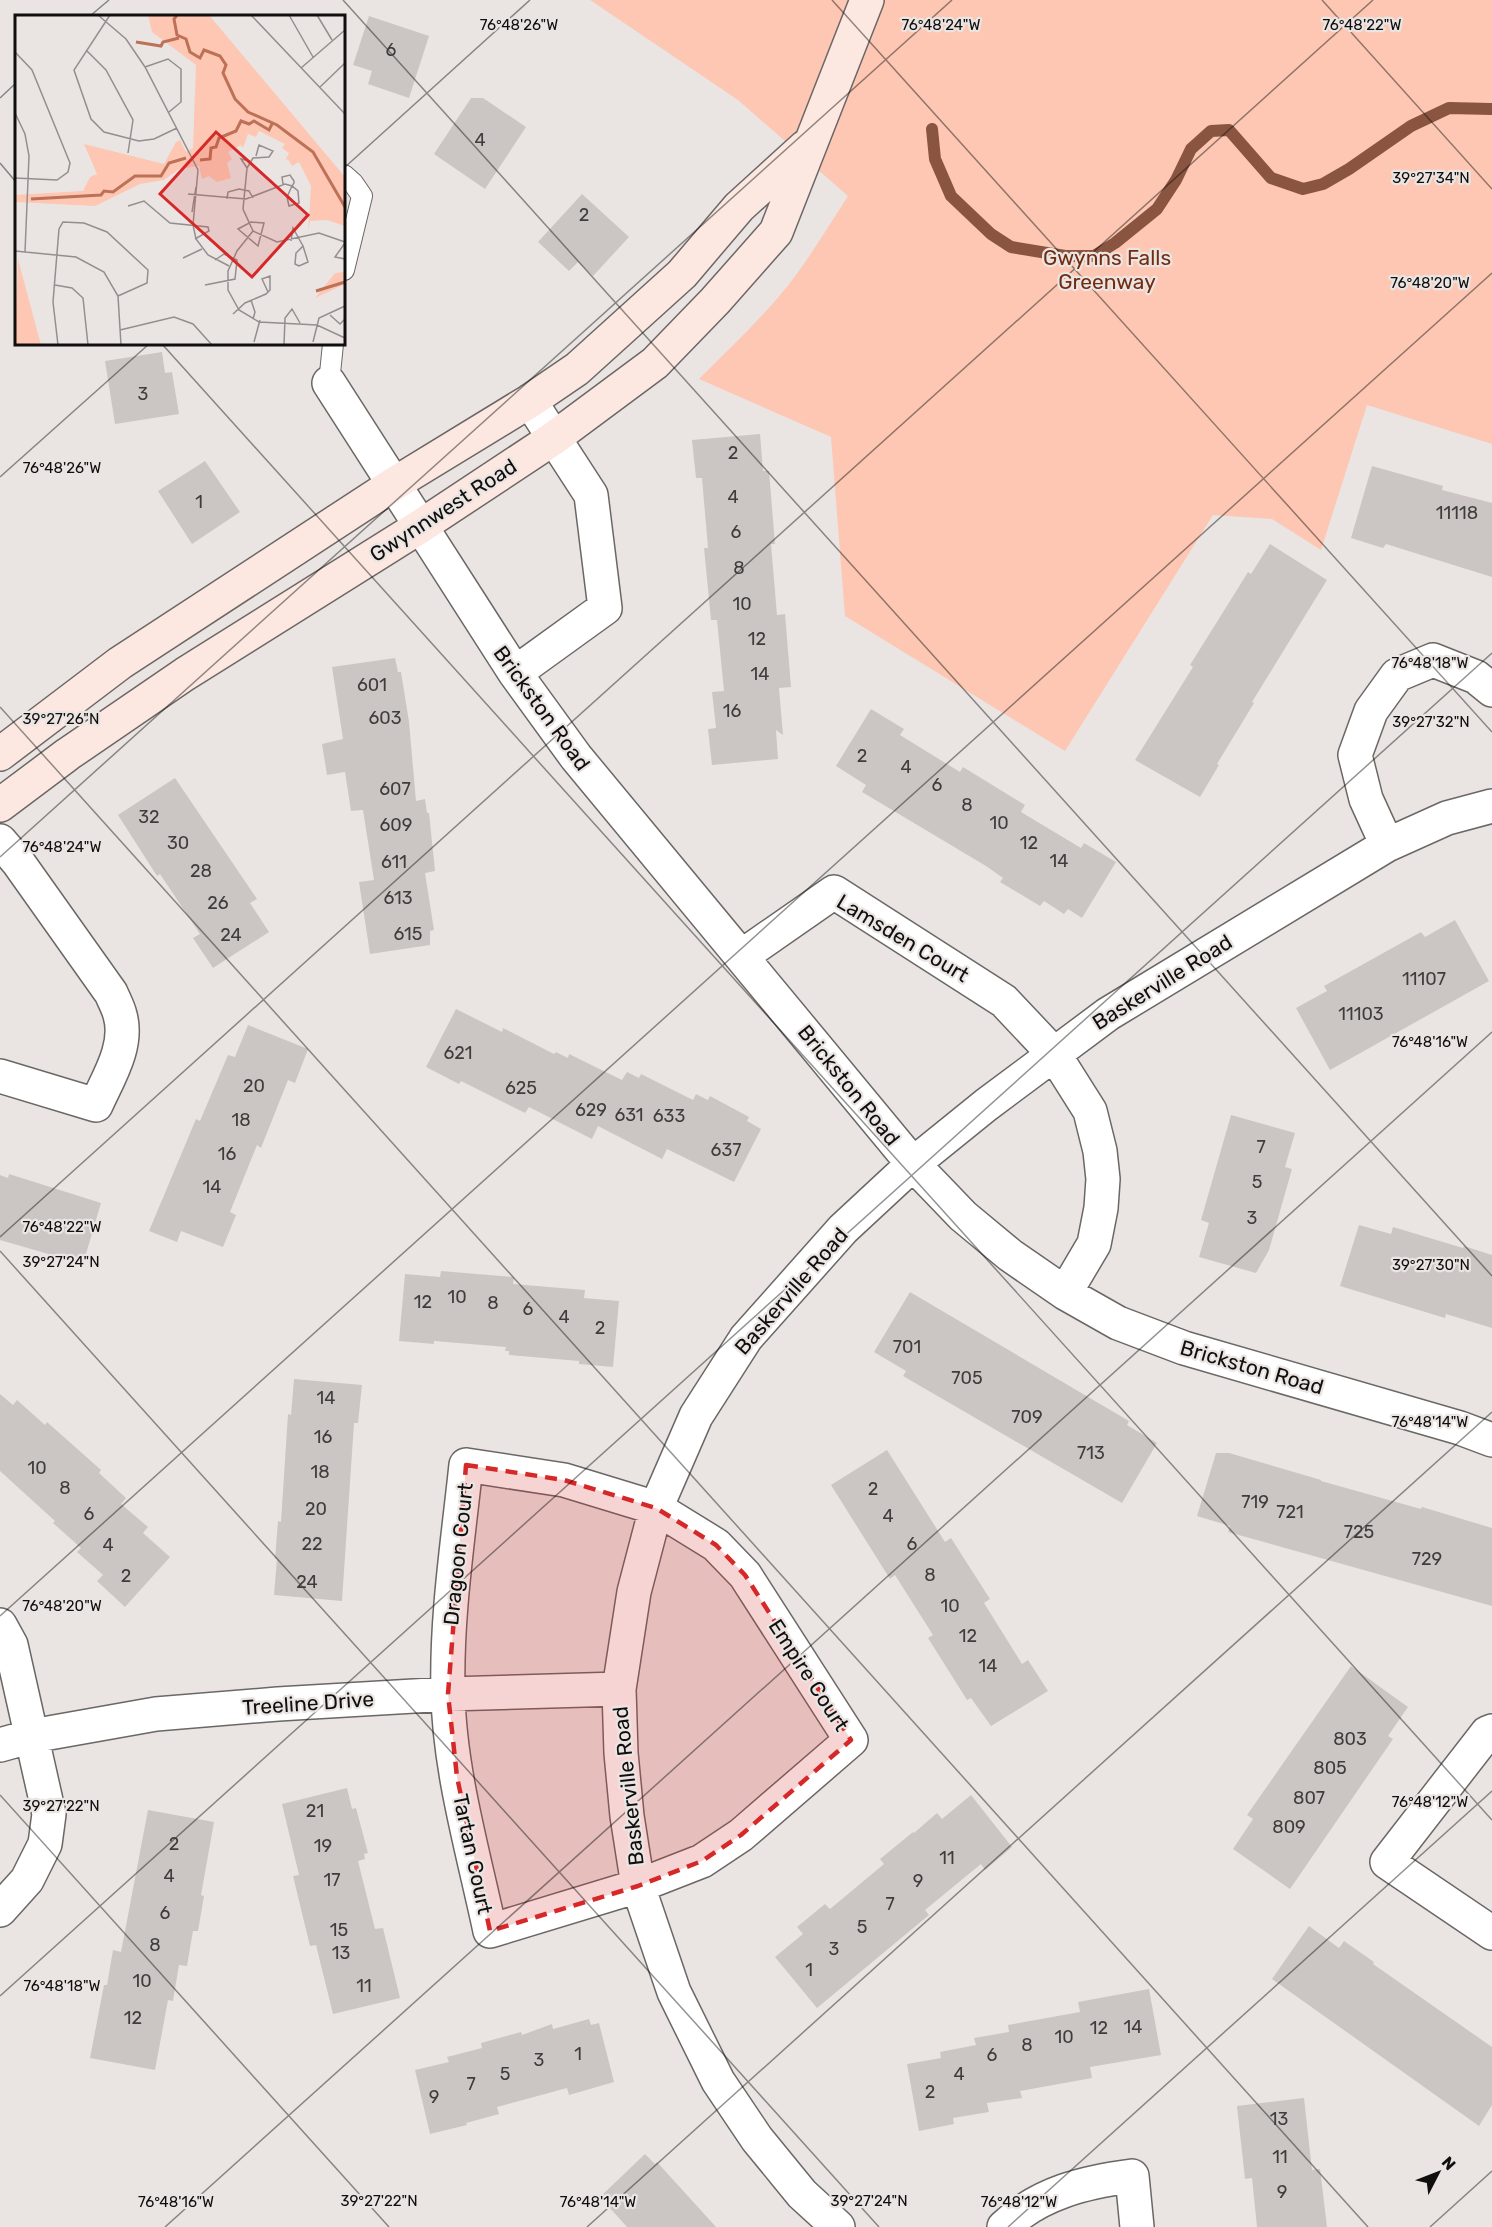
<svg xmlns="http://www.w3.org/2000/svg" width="1492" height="2227" font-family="Rubik,sans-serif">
	<rect width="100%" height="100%" fill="#eae5e3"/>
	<path fill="#fdc7b3" d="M590 0H1492V444L1367 405 1321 550 1272 519 1213 515 1065 751 845 616 831 437 699 379C729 349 759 321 786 288 809 259 828 227 848 196L738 100Z"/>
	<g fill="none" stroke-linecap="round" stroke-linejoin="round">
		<path stroke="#895440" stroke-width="12" d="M932 129 935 159 951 196 991 234 1011 247 1065 256H1094L1115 243 1157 209 1176 180 1191 149 1211 131 1229 130 1271 178 1303 189 1323 184 1349 169 1411 126 1449 108 1492 109"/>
	</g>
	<path fill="#cbc6c4" d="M369 16 429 36 409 98 368 84 372 71 353 65Z
		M471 98H483L526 127 485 189 434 154Z
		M582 194 629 237 593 276 578 262 569 271 538 242Z
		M162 352 165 373 172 372 179 414 115 424 105 361Z
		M760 434 763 471H769L775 544H771L777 615 785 614 791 687 779 688 783 735 776 730 778 759 712 765 708 729 716 728 712 692 724 691 717 620H711L704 548H708L702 478H696L692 440Z
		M205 461 240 512 192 544 158 491Z
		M1372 466 1443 486 1442 490 1492 503V577L1386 544 1383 548 1351 538Z
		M1270 544 1327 580 1252 702 1254 703 1217 764 1219 765 1200 797 1135 760 1193 667 1190 665 1235 593 1248 572 1251 574Z
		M395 658 398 672H401L409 722 416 801 425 799 427 813H429L435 871 425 873 434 930 430 931V945L370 954 359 882 374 880 363 810 351 811 345 772 327 775 322 744 343 739 332 667Z
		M871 709 904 729 900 735 960 772 963 767 1025 805 1021 812 1081 848 1084 843 1116 862 1082 918 1068 909 1064 914 1044 901 1040 906 1000 882 1003 878 986 866 862 792 866 785 836 766Z
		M175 778 257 899 250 903 269 932 213 968 193 938 200 934 160 874 157 876 118 815Z
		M1455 920 1489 981 1330 1070 1296 1008 1327 991 1324 986 1421 932 1425 937Z
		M456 1009 502 1032 503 1028 554 1054 556 1052 568 1058 569 1054 622 1080 627 1072 639 1078 641 1074 693 1100 696 1094 708 1100 710 1096 749 1117 747 1121 761 1129 734 1182 667 1149 662 1159 598 1126 592 1139 529 1107 525 1113 461 1081 459 1084 426 1067Z
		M248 1025 308 1049 295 1083 288 1080 261 1148 257 1145 230 1212 236 1215 223 1247 181 1231 177 1242 149 1231 196 1119 200 1121 228 1055 235 1057Z
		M1231 1115 1295 1133 1285 1167 1292 1169 1269 1250 1256 1273 1199 1257 1209 1223 1201 1220Z
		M9 1174 101 1203 83 1264 0 1240V1175L8 1178Z
		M1359 1225 1391 1234 1393 1227 1463 1248 1464 1246 1492 1255V1328L1446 1314 1445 1318 1340 1286Z
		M441 1271 514 1277 513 1284 585 1290 584 1298 619 1301 613 1367 579 1364V1361L509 1355V1351H505L506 1347 434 1341V1344L399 1341 405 1274 440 1277Z
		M910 1292 1129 1421 1127 1425 1157 1443 1122 1503 903 1376 906 1371 874 1352Z
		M294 1379 362 1385 358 1423H354L342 1601 274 1595 277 1559H275L278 1521 281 1522 288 1414 291 1415Z
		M0 1394 13 1405 17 1400 45 1425 47 1422 101 1470 99 1473 126 1498 121 1504 148 1527 143 1533 170 1557 125 1607 97 1581 103 1575 77 1552 81 1548 53 1523 55 1521 0 1471Z
		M887 1450 945 1542 951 1538 990 1599 984 1603 1022 1664 1028 1660 1048 1691 991 1726 971 1698 967 1700 928 1638 933 1635 895 1575 890 1579 831 1485Z
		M1216 1453H1229L1321 1480V1481L1421 1509 1422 1507 1492 1528V1606L1228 1532 1230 1526 1197 1516Z
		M1351 1666 1408 1707 1388 1736 1393 1739 1290 1889 1233 1849 1253 1819 1247 1815Z
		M347 1788 352 1809 356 1808 368 1853 364 1854 365 1859 358 1861 375 1929 383 1928 400 1998 333 2014 316 1945 310 1946 293 1876 299 1875 282 1804Z
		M971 1795 1012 1847 985 1870 981 1864 925 1910 929 1915 817 2008 775 1957 803 1934 797 1927 825 1904 830 1909 884 1864 880 1859 913 1832 914 1833 937 1813 942 1819Z
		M148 1810 214 1822 201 1895 204 1896 198 1931H193L187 1966 179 1965 173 2001 168 2000 155 2070 90 2058 104 1985H107L113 1950 121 1952Z
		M1309 1926 1339 1948 1344 1941 1374 1962 1373 1964 1492 2047V2105L1479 2126 1272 1979Z
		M1149 1989 1161 2055 1090 2067 1092 2078 1020 2091 1022 2098 987 2103 989 2112 953 2118 954 2124 919 2131 907 2064 941 2058 940 2052 976 2045 974 2038 1009 2032 1008 2025 1080 2012 1078 2002Z
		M589 2019 591 2025 599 2023 614 2082 569 2095 567 2088 497 2107 499 2114 466 2123 467 2125 430 2134 415 2070 449 2062 447 2057 482 2048 481 2043 521 2032 522 2035 552 2024 553 2029Z
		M1304 2098 1312 2170 1320 2169 1327 2227H1257L1252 2178 1245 2179 1237 2106Z
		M645 2154 655 2164 657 2162 716 2227H627L600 2197Z"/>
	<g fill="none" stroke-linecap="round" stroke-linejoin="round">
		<g stroke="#6b6765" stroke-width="22">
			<path id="lane" d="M344 175 353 183 362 196 344 270
				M329 383 333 344"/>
		</g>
		<g stroke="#6b6765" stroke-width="36">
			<path id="street" d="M329 383 515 673 576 757 913 1164 963 1216 1010 1255 1065 1293 1118 1323 1184 1348 1460 1428 1492 1440
				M515 673 605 608 591 495 530 401
				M0 841 18 862 111 993C114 1000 118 1007 120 1015 129 1046 108 1078 96 1105L0 1076
				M1387 845 1366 799 1355 755 1371 711 1397 675 1433 660 1476 677 1492 690
				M742 956 834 892 1004 1001 1054 1054 1090 1111 1100 1151 1103 1179 1101 1208 1094 1244 1065 1293
				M466 1465 564 1480 656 1508 716 1545 745 1575 851 1740 741 1835 702 1861 638 1886 490 1931C474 1855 449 1770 448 1693 446 1617 458 1541 466 1465Z
				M0 1625 11 1645 49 1814 45 1844 27 1880 0 1910
				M1492 1731 1487 1733 1387 1862 1492 1933
				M0 1745 32 1736 156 1714 278 1704 448 1694 619 1689
				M838 2227 802 2194 757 2139 718 2081 674 1992 638 1886 627 1816 621 1753 619 1689 634 1592 656 1508 696 1416 746 1338 843 1229 913 1164 986 1105 1108 1014 1387 845 1447 818 1492 806
				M1004 2227C1039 2193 1085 2182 1132 2176L1137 2227"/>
		</g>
		<g stroke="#6b6765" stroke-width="36">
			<path id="secondary" d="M0 754 120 663 394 484 530 401 577 369 682 274 739 207 805 147
				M0 805 68 754 185 674 421 526 554 438 655 363 715 301 776 232 867 0"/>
		</g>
		<use href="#lane" stroke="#fff" stroke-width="20"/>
		<use href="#street" stroke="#fff" stroke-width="33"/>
		<use href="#secondary" stroke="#fce8e1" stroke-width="33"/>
	</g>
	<path fill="#d62828" fill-opacity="0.2" stroke="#d62828" stroke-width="4.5" stroke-dasharray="12 8" stroke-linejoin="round" d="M466 1465 564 1480 656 1508 716 1545 745 1575 851 1740 741 1835 702 1861 638 1886 490 1931 457 1777 448 1694Z"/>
	<path fill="none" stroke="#100f0e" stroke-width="1.5" stroke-opacity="0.45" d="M343 0 1492 1276M832 0 1492 732M1322 0 1492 189M90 16 109 0M0 98 16 83M0 163 16 182M344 168 530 0M162 344 1492 1820M0 477 149 344M0 707 1368 2227M0 857 952 0M0 1237 1373 0M0 1251 879 2227M0 1616 1492 273M0 1795 389 2227M0 1996 1492 653M165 2227 1492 1032M587 2227 1492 1412M1008 2227 1492 1791M1430 2227 1492 2171"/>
	<g text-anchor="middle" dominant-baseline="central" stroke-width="4.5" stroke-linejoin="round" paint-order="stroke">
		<g font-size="18" fill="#3f3d3c">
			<text x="391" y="50">6</text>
			<text x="480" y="140">4</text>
			<text x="584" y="215">2</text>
			<text x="143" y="394">3</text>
			<text x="733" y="453">2</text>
			<text x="733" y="497">4</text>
			<text x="199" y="502">1</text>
			<text x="1457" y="513">11118</text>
			<text x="736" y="532">6</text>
			<text x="739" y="568">8</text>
			<text x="742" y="604">10</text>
			<text x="757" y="639">12</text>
			<text x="760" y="674">14</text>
			<text x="372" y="685">601</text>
			<text x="732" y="711">16</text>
			<text x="385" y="718">603</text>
			<text x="862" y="756">2</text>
			<text x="906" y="767">4</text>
			<text x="937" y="785">6</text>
			<text x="395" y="789">607</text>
			<text x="967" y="805">8</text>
			<text x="149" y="817">32</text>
			<text x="999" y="823">10</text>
			<text x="396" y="825">609</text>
			<text x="178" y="843">30</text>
			<text x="1029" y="843">12</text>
			<text x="1059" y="861">14</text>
			<text x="394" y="862">611</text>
			<text x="201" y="871">28</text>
			<text x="398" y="898">613</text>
			<text x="218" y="903">26</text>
			<text x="408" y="934">615</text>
			<text x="231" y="935">24</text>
			<text x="1424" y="979">11107</text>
			<text x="1361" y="1014">11103</text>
			<text x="458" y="1053">621</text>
			<text x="254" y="1086">20</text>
			<text x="521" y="1088">625</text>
			<text x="591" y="1110">629</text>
			<text x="629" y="1115">631</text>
			<text x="669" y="1116">633</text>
			<text x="241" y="1120">18</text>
			<text x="1261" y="1147">7</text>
			<text x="726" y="1150">637</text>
			<text x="227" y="1154">16</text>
			<text x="1257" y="1182">5</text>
			<text x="212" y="1187">14</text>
			<text x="1252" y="1218">3</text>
			<text x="457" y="1297">10</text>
			<text x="423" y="1302">12</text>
			<text x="493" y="1303">8</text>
			<text x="528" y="1309">6</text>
			<text x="564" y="1317">4</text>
			<text x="600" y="1328">2</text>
			<text x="907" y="1347">701</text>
			<text x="967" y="1378">705</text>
			<text x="326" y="1398">14</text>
			<text x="1027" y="1417">709</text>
			<text x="323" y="1437">16</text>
			<text x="1091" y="1453">713</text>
			<text x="37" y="1468">10</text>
			<text x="320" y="1472">18</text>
			<text x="65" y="1488">8</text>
			<text x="873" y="1489">2</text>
			<text x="1255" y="1502">719</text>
			<text x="316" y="1509">20</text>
			<text x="1290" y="1512">721</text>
			<text x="89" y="1514">6</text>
			<text x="888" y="1516">4</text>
			<text x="1359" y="1532">725</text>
			<text x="312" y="1544">22</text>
			<text x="912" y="1544">6</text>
			<text x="108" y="1545">4</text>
			<text x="1427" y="1559">729</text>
			<text x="930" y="1575">8</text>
			<text x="126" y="1576">2</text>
			<text x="307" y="1582">24</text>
			<text x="950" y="1606">10</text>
			<text x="968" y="1636">12</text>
			<text x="988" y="1666">14</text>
			<text x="1350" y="1739">803</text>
			<text x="1330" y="1768">805</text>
			<text x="1309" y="1798">807</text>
			<text x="315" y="1811">21</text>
			<text x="1289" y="1827">809</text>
			<text x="174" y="1844">2</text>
			<text x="323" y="1846">19</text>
			<text x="947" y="1858">11</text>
			<text x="169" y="1876">4</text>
			<text x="332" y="1880">17</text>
			<text x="918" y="1881">9</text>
			<text x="890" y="1904">7</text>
			<text x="165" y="1913">6</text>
			<text x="862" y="1927">5</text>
			<text x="339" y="1930">15</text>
			<text x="155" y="1945">8</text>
			<text x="834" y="1949">3</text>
			<text x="341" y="1953">13</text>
			<text x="809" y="1970">1</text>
			<text x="142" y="1981">10</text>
			<text x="364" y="1986">11</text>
			<text x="133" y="2018">12</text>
			<text x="1133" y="2027">14</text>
			<text x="1099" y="2028">12</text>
			<text x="1064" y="2037">10</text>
			<text x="1027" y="2045">8</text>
			<text x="578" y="2054">1</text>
			<text x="992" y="2055">6</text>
			<text x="539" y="2060">3</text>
			<text x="505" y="2074">5</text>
			<text x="959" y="2074">4</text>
			<text x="471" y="2084">7</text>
			<text x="930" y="2092">2</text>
			<text x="434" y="2097">9</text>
			<text x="1279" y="2119">13</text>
			<text x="1280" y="2157">11</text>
			<text x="1282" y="2192">9</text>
		</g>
		<g font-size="21" fill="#722c10" stroke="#eae5e3">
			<text x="1107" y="257">Gwynns Falls<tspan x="1107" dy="24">Greenway</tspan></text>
		</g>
		<g font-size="21" fill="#100f0e" stroke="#eae5e3">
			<text transform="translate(443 510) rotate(-33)">Gwynnwest Road</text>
			<text transform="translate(542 708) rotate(54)">Brickston Road</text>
			<text transform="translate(903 938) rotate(31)">Lamsden Court</text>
			<text transform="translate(1162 982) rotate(-32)">Baskerville Road</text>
			<text transform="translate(849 1085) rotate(51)">Brickston Road</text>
			<text transform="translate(791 1291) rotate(-49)">Baskerville Road</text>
			<text transform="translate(1252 1367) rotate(16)">Brickston Road</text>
			<text transform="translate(458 1554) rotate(-84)">Dragoon Court</text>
			<text transform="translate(809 1675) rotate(57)">Empire Court</text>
			<text transform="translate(308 1703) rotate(-4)">Treeline Drive</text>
			<text transform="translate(628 1786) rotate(-96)">Baskerville Road</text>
			<text transform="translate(473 1854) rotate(78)">Tartan Court</text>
		</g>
	</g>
	<g transform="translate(15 15)">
		<rect width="330" height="330" fill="#eae5e3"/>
		<path d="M133 0H194L330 162V211L312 205 295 206 293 218 296 171 284 147 277 151 273 144 270 146 274 138 267 133 270 129 244 116 241 122 233 119 228 133 226 130 213 137 217 144 212 148 216 163 202 167 194 161 187 164 184 151 164 154 149 165 125 169 80 191 0 187V180L68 176 75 162 82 159 69 129 149 149 161 127 165 125 171 137 178 133 181 50 137 17ZM3 244 23 319 26 330H0ZM330 257V269L300 283 320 258Z" fill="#fdc7b3"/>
		<path fill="none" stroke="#bd7156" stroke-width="3" d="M162 0 159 4 162 20 171 24 175 37 185 43 189 35 205 41 211 50 208 58 220 84 233 97 262 110 298 137 330 192M121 27 146 31 148 27 164 23M185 145 195 144 196 133 201 132 204 123 221 116 226 106 234 109 239 106 254 115 257 109M16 184 86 180 89 176 98 177 120 161H146L154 148 171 143M301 276 330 267"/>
		<path fill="none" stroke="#938f8e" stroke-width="1.5" d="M83 0 111 24 130 52 183 155 178 210 181 224 193 240 214 251M95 0 59 55 76 104 89 117 124 126 139 124 162 113M236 0 330 99M274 0 298 42M302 0 317 25M71 35 91 55 118 105 113 138M0 37 17 55 55 148 53 157 42 165 0 163M130 52 153 44 166 54V87L154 97M286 53 330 15M305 72 330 48M0 98 10 119 14 141 10 237M241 141 244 130 258 136 254 142 238 143 232 153 228 194 238 216 262 227 304 218 330 227M232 153 226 144 235 146M173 179 231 184 270 169 277 171 283 176 284 188 274 191 272 182 277 171 279 168V166L275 160 267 162 268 169M212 184 213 177 224 174 234 176 238 183M113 191 129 186 155 208 193 212 194 216 180 224M177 197 181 172M236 207 249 208 243 231 223 214ZM238 216 222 236 213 256V275L224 295 244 307 302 310 330 323M276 226 278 213 288 231 281 238 280 249 284 251 293 247 288 231M330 228 320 242 330 244M0 236 61 242 89 257 103 281 106 330M168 243 187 234M40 270 57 273 68 283 73 330M190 270 220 264 222 245 209 239 200 245M236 285 240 297 238 304M218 299 230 288 251 279 255 275V261L247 264 253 277M315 300 325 309 330 304M105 315 159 302 178 309 197 330M239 327 245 305M298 327 304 303 330 291M43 330 38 287 44 214 48 207 69 208 92 217 133 255 132 268 103 281M269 330 270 303 277 294 285 308"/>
		<path fill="#d62828" fill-opacity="0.15" stroke="#d62828" stroke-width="3" d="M201 117 293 200 237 262 145 179Z"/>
		<rect width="330" height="330" fill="none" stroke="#100f0e" stroke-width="3"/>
	</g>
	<g font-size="15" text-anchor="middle" fill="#100f0e" stroke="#eae5e3" stroke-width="4.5" stroke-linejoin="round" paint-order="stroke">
		<text x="519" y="30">76°48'26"W</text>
		<text x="941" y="30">76°48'24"W</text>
		<text x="1362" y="30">76°48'22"W</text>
		<text x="1431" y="183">39°27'34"N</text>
		<text x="1430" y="288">76°48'20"W</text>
		<text x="62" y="473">76°48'26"W</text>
		<text x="1430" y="668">76°48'18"W</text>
		<text x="61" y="724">39°27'26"N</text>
		<text x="1431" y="727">39°27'32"N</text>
		<text x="62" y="852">76°48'24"W</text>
		<text x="1430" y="1047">76°48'16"W</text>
		<text x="62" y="1232">76°48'22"W</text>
		<text x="61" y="1267">39°27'24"N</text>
		<text x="1431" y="1270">39°27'30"N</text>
		<text x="1430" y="1427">76°48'14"W</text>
		<text x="62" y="1611">76°48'20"W</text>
		<text x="1430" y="1807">76°48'12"W</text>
		<text x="61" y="1811">39°27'22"N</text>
		<text x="62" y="1991">76°48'18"W</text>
		<text x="379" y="2206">39°27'22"N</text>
		<text x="869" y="2206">39°27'24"N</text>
		<text x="176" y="2207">76°48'16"W</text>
		<text x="598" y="2207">76°48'14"W</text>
		<text x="1019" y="2207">76°48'12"W</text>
	</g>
	<g transform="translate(1438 2173) rotate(48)" stroke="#eae5e3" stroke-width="4.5" paint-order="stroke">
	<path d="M0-4.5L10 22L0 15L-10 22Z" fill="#100f0e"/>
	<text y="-9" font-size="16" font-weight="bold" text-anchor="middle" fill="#100f0e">N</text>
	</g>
</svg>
